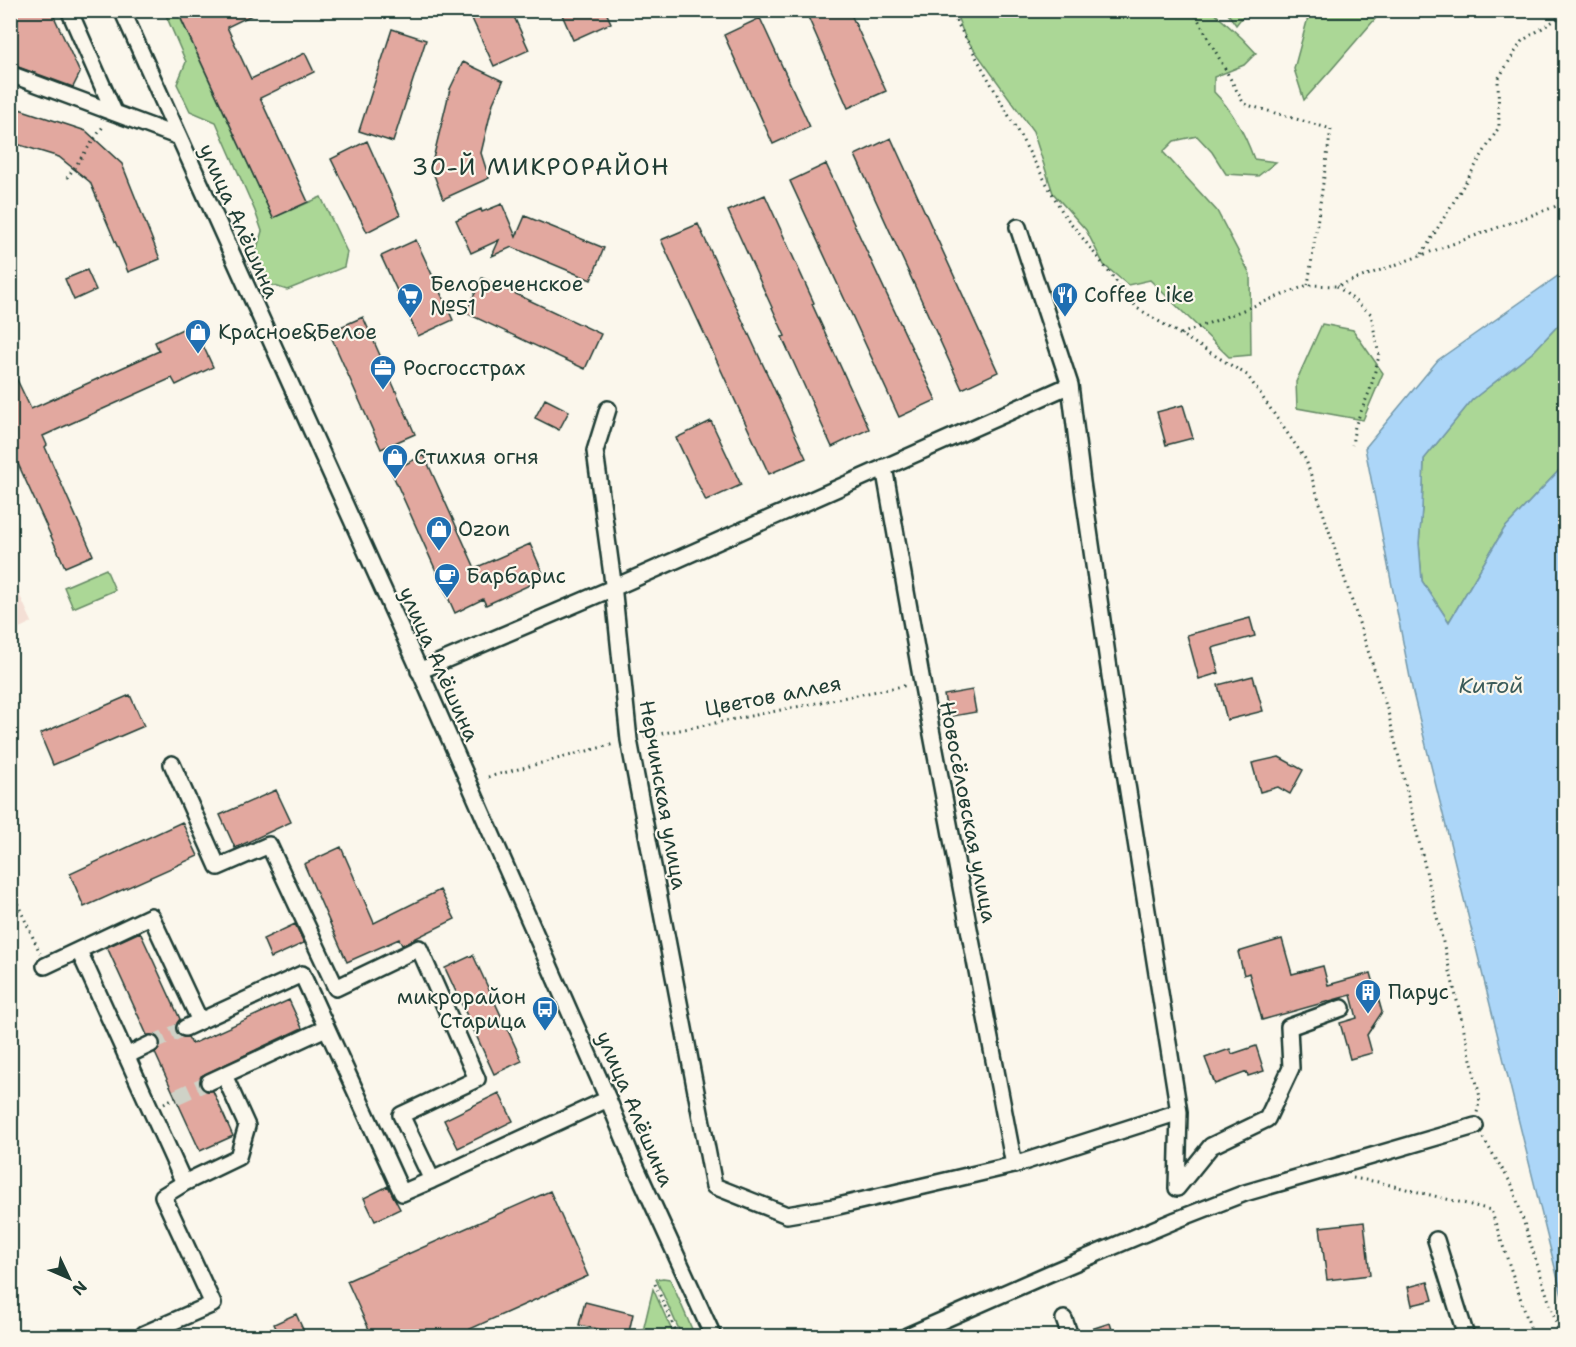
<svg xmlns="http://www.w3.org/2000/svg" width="1576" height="1347" font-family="'Shantell Sans',sans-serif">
	<rect width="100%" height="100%" fill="#fbf7ec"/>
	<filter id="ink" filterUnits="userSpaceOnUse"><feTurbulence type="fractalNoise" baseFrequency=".0167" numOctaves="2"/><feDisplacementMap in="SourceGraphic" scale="12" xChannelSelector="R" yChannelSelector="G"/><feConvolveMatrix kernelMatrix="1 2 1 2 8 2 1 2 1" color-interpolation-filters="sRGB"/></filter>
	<g filter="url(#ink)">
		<path fill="#f4dfd5" d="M10 574 32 622 11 632H10Z"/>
		<path fill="#abd796" stroke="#658a65" stroke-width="1.5" d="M1310 10 1382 11 1331 70 1304 100 1294 69Z
			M156 11H177L273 218 321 197 347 252 344 267 287 290 265 283 254 258 262 231 255 211 216 122 190 111 177 84 186 62 165 13Z
			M955 11H1212L1242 38 1256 53 1244 65 1214 77V92C1233 111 1245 134 1254 159L1276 162 1258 176 1226 174 1212 152 1197 136 1174 141 1163 152 1217 211 1250 274 1251 355 1229 357 1150 280 1128 285 1104 265 1086 230 1053 193 1033 131 965 37Z
			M1226 11H1247L1236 25Z
			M1565 318V464L1504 529 1449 622 1422 581 1419 543 1422 508 1424 459 1472 400 1533 352Z
			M1322 324 1353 330 1383 373 1363 420 1297 408 1296 382Z
			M106 569 115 590 73 608 64 587Z
			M663 1278 670 1279 695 1336H682L656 1279Z
			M653 1289 673 1333 668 1336H646L643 1331Z"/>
		<path fill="#acd6f8" stroke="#7499aa" stroke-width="1.5" d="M1565 271V318L1533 352 1472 400 1424 459 1422 508 1419 543 1422 581 1449 622 1504 529 1565 464V1308L1413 693 1365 448 1438 360Z"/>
		<path fill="#e2a89f" stroke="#1f3d34" stroke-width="1.5" d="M10 10H51L80 73 73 87 10 64Z
			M177 10H262L227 27 251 79 305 53 314 72 260 98 308 202 273 218Z
			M468 10H511L529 50 494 66Z
			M560 10H605L611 23 573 40Z
			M805 10H849L886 91 848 108Z
			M760 18 810 127 773 144 724 35Z
			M392 29 426 40 393 142 359 131Z
			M463 62 503 81 493 103 481 153 489 178 443 199 431 167 450 89Z
			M10 106 86 131 122 164 160 259 128 272 90 182 59 157 10 142Z
			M891 138 998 372 962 389 855 155Z
			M367 141 400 215 367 232 331 159Z
			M826 164 936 400 899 417 790 181Z
			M765 195 814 303 812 304 869 429 832 447 782 337 785 336 728 211Z
			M502 204 516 237 525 216 604 248 591 280 512 247 492 256 499 240 471 253 456 220 481 209 482 212Z
			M698 224 806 458 769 474 661 240Z
			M416 240 453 320 418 336 381 256Z
			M87 270 96 290 74 300 65 279Z
			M482 278 601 334 585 369 466 313Z
			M363 317 415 434 381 449 329 332Z
			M193 324 213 367 176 385 172 378 43 436 47 445 45 447 93 555 65 567 10 446V365L31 409 159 351 155 342Z
			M545 399 569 411 559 430 535 418Z
			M1183 405 1193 438 1166 445 1157 412Z
			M711 421 741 485 706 501 676 438Z
			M424 455 475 568 530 544 545 578 486 605 483 599 455 613 391 471Z
			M1250 618 1255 636 1212 648 1219 673 1199 679 1187 635Z
			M1253 676 1263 711 1227 720 1218 685Z
			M972 690 976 712 948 717 944 695Z
			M130 695 144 726 53 765 40 734Z
			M1279 757 1303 770 1290 794 1278 787 1260 792 1252 763Z
			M276 790 291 822 235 848 220 815Z
			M182 822 198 856 84 907 70 874Z
			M341 847 374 923 440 890 455 919 402 945 399 939 347 962 304 864Z
			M295 924 304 943 271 958 263 939Z
			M140 932 180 1019 177 1023 176 1032 180 1036 188 1037 192 1044 289 1000 302 1028 201 1076 199 1081 200 1087 204 1090 213 1091 233 1136 200 1151 155 1053 159 1049 160 1040 156 1036 147 1035 107 947Z
			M1282 939 1292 974 1323 966 1328 985 1371 973 1382 1012 1367 1035 1372 1053 1350 1059 1340 1023 1357 1018 1351 995 1262 1020 1249 973 1244 975 1238 952Z
			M473 955 522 1061 494 1074 445 968Z
			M1256 1046 1264 1071 1248 1076 1247 1072 1215 1084 1205 1058 1230 1049 1232 1054Z
			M499 1093 513 1121 458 1148 444 1120Z
			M388 1186 400 1209 375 1221 364 1198Z
			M550 1191 588 1276 470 1329 474 1336H372L347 1281Z
			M1364 1222 1370 1275 1327 1280 1320 1227Z
			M1428 1282 1433 1300 1412 1305 1408 1287Z
			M585 1302 633 1314 628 1336 579 1325Z
			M296 1314 306 1336H280L274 1324Z
			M1110 1323 1114 1336H1080L1079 1333Z"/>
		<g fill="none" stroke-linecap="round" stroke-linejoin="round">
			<path stroke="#cfd2c7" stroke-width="15" stroke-dasharray="15 8" stroke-linecap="butt" d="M151 1044 185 1028
				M176 1097 209 1082"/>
			<g stroke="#1f3d34" stroke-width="20">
				<path id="minor" d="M69 10 114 112
					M122 10 415 660 608 1099 635 1165 713 1336
					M10 74 179 137
					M1018 227 1070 385 1082 482 1114 703 1179 1112 1177 1188
					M608 409 595 451 612 575 629 740 714 1186 787 1215 834 1207 1014 1165 1179 1112
					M884 467 922 682 1014 1165
					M419 671 613 588 1070 385
					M172 764 218 867 269 845 336 988 419 948 477 1079 401 1115 432 1180 608 1099
					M79 951 184 1183 238 1157 247 1126 224 1075 326 1028
					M45 966 151 916 200 1021 302 974 402 1193 432 1180
					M185 1028 200 1021
					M126 1056 151 1044
					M209 1082 224 1075
					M1177 1188 1211 1146 1267 1119 1291 1068 1289 1027 1342 1008
					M1436 1240 1466 1336
					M1064 1319 1070 1336
					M145 1336 144 1334 213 1304 163 1196 184 1183
					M907 1336 1048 1274 1176 1220 1245 1193 1475 1126"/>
			</g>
			<path stroke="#1f3d34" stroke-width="3" stroke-dasharray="1.5 4.5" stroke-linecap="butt" d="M950 10 1063 213 1137 308 1247 375 1306 460 1388 712 1480 1097 1477 1113
				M1193 10 1244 104 1331 129 1308 285
				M67 178 104 125
				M1422 254 1499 127 1498 79 1522 41 1566 13
				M1337 286 1371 314 1379 356 1370 390 1355 426 1352 445
				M1181 334 1308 285 1337 286 1554 207 1566 201
				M644 737 908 685
				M488 777 614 744
				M10 887 40 953
				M164 1103 176 1097
				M1483 1138 1512 1185 1560 1336
				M1353 1178 1378 1182 1491 1210 1533 1336
				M655 1284 678 1336"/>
			<use href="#minor" stroke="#fbf7ec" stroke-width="15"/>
		</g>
	</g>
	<defs>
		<g id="restaurant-pin" transform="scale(1.35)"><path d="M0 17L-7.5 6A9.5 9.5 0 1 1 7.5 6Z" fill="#1f6fb2" stroke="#fbf7ec"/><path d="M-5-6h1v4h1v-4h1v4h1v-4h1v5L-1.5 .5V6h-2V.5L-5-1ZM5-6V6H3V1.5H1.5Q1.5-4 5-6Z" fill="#fff"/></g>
		<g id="supermarket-pin" transform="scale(1.35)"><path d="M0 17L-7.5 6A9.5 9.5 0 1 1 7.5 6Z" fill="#1f6fb2" stroke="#fbf7ec"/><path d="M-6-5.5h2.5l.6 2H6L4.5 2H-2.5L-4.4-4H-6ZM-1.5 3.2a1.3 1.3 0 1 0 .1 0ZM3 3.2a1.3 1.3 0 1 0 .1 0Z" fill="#fff"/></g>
		<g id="shop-pin" transform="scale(1.35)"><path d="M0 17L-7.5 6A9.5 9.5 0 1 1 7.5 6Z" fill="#1f6fb2" stroke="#fbf7ec"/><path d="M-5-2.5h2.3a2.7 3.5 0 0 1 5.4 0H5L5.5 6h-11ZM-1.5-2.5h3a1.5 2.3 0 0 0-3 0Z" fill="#fff"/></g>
		<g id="office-pin" transform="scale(1.35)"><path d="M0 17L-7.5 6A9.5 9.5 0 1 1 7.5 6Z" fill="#1f6fb2" stroke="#fbf7ec"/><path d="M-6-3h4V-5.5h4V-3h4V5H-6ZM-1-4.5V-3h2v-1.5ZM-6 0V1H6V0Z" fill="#fff"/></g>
		<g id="cafe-pin" transform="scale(1.35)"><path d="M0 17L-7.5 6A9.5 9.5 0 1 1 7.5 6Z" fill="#1f6fb2" stroke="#fbf7ec"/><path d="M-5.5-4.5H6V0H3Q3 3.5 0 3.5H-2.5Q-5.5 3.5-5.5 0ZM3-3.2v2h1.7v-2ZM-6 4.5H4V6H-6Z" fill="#fff"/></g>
		<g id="building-pin" transform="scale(1.35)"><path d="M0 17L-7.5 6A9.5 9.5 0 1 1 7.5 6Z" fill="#1f6fb2" stroke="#fbf7ec"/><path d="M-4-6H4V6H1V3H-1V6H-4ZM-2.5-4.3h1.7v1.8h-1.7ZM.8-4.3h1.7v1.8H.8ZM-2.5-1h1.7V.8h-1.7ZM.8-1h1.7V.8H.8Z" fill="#fff"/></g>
		<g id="bus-pin" transform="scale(1.35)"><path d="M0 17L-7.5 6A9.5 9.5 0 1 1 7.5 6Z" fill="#1f6fb2" stroke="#fbf7ec"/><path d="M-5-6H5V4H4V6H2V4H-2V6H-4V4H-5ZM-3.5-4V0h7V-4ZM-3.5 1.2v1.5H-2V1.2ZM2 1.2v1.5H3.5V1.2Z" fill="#fff"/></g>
	</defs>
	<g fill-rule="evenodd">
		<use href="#restaurant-pin" x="1065" y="295"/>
		<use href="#supermarket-pin" x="410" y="296"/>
		<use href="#shop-pin" x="198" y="332"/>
		<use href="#office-pin" x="383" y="368"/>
		<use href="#shop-pin" x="395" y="457"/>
		<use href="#shop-pin" x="439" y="529"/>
		<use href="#cafe-pin" x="447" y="576"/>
		<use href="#building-pin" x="1368" y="992"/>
		<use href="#bus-pin" x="545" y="1009"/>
	</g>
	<g text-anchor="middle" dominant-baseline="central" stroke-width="4.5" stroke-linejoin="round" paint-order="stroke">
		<g font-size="21" fill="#1f3d34" stroke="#fbf7ec">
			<text transform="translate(239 221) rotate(66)">улица Алёшина</text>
			<text transform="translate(439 664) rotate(66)">улица Алёшина</text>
			<text transform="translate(773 696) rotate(-11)">Цветов аллея</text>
			<text transform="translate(663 795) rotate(80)">Нерчинская улица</text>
			<text transform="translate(968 812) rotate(79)">Новосёловская улица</text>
			<text transform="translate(635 1109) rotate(67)">улица Алёшина</text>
		</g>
		<g font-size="21" fill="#1f3d34" stroke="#fbf7ec" text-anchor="start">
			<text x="430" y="284">Белореченское<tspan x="430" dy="24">№51</tspan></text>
			<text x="1084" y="295">Coffee Like</text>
			<text x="218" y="332">Красное&amp;Белое</text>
			<text x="403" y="368">Росгосстрах</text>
			<text x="414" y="457">Стихия огня</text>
			<text x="458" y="529">Ozon</text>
			<text x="466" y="576">Барбарис</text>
			<text x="1388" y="992">Парус</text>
			<text x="526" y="997" text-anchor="end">микрорайон<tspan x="526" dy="24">Старица</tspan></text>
		</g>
		<g font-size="22" font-style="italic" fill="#3b5c5b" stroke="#fbf7ec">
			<text x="1491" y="685">Китой</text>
		</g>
		<g font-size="24" letter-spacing="1.5" fill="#1f3d34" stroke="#fbf7ec">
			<text x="541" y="167">30-Й МИКРОРАЙОН</text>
		</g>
	</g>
	<rect width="1576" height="1347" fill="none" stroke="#fbf7ec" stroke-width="36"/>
	<rect x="18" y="18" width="1540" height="1311" fill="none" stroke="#1f3d34" stroke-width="2" filter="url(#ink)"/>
	<g transform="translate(69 1278) rotate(134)" stroke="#fbf7ec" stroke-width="4.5" paint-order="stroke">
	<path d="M0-4.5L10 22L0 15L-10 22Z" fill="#1f3d34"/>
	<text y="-9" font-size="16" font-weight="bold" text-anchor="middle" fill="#1f3d34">N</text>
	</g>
</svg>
